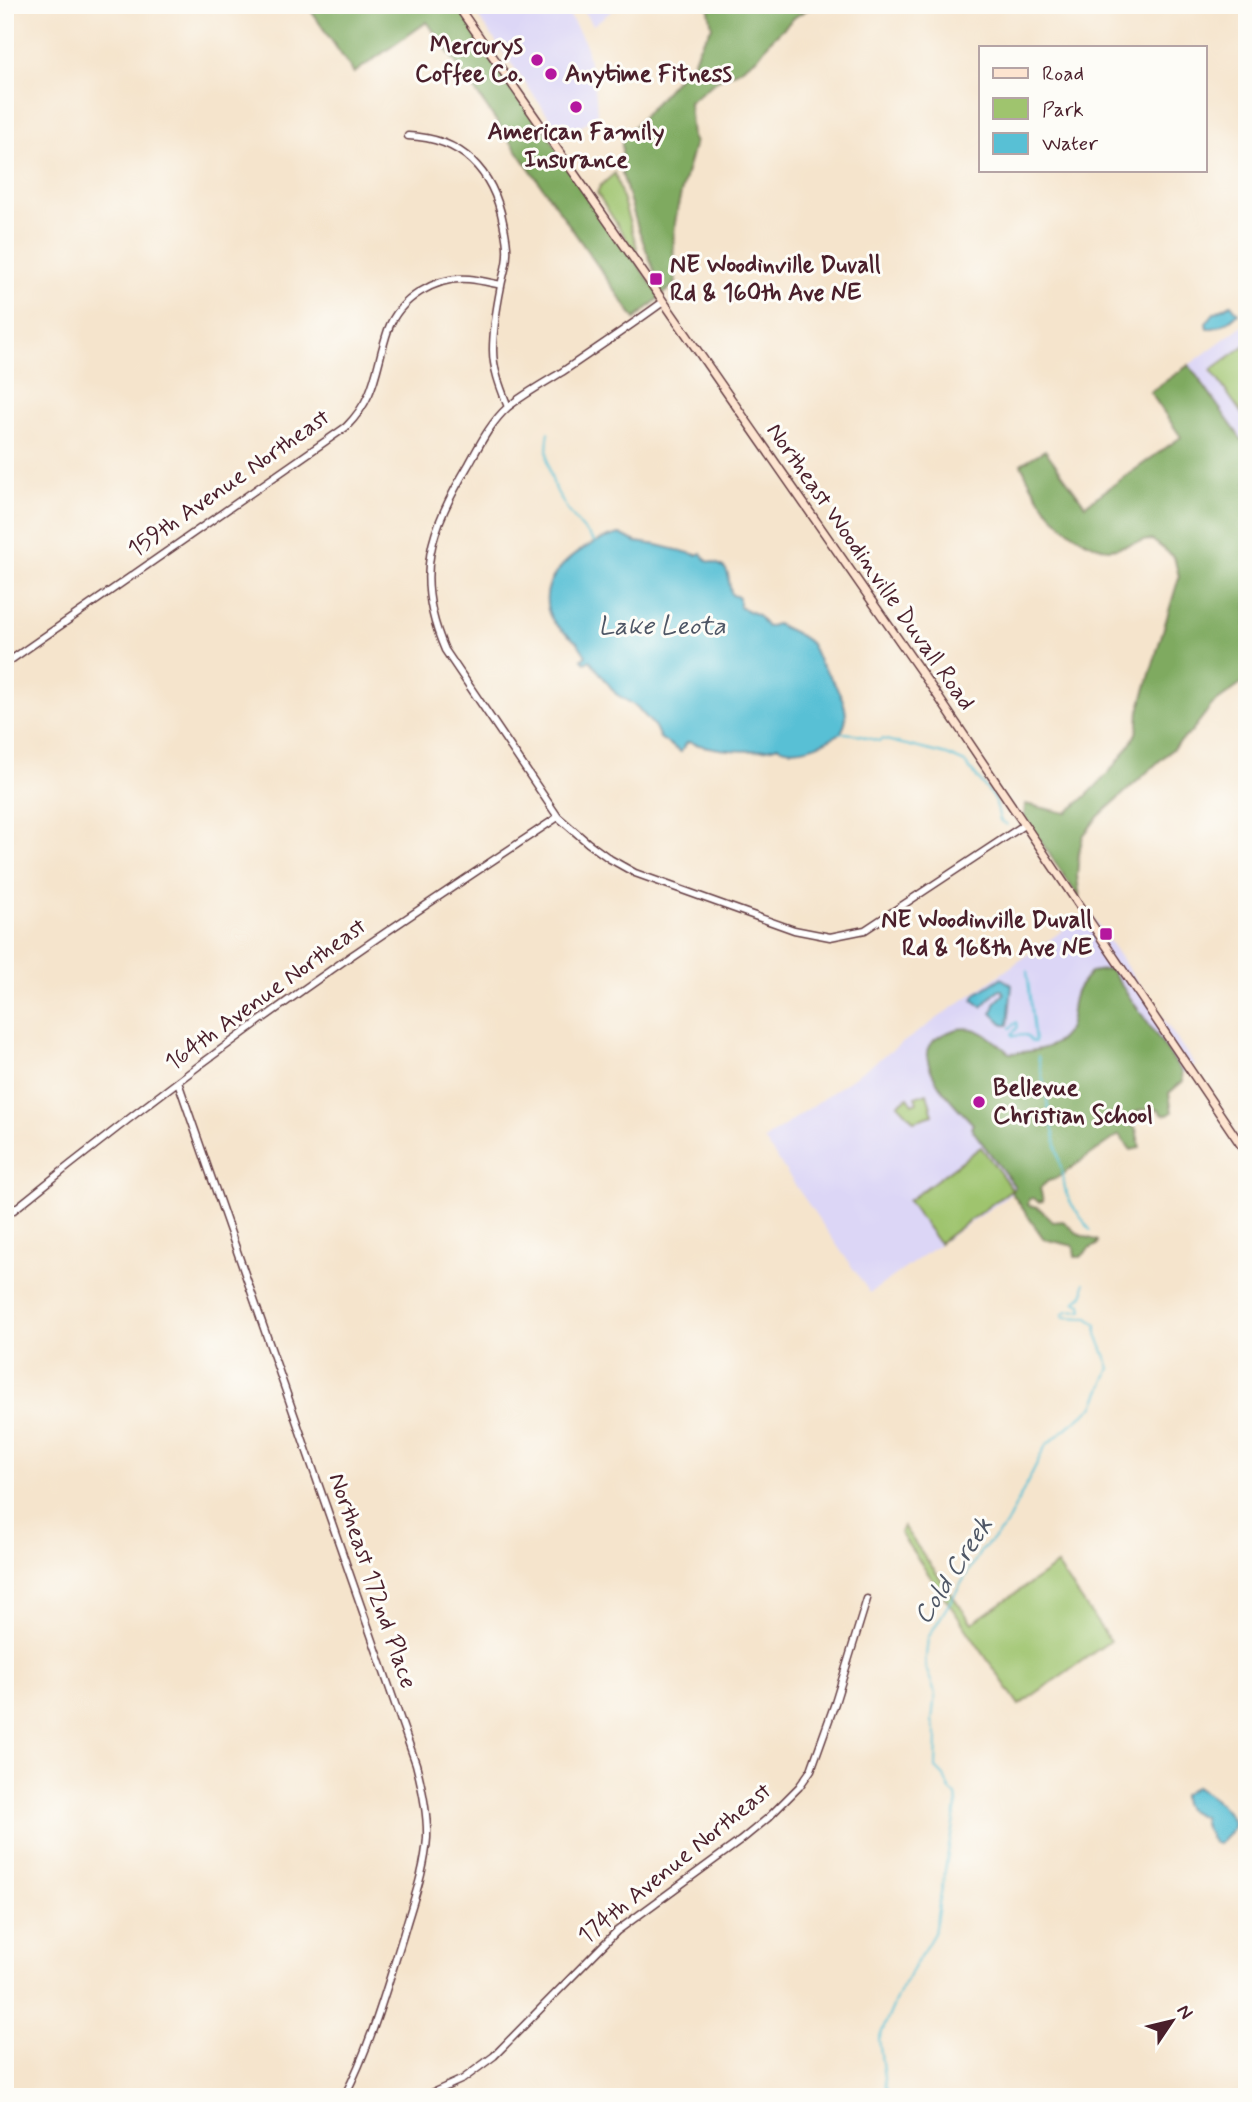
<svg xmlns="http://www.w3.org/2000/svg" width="1252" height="2102" font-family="Mynerve,sans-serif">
	<rect width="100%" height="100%" fill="#fdfcf7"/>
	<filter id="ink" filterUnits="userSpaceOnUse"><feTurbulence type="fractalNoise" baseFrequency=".0143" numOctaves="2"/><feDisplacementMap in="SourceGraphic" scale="14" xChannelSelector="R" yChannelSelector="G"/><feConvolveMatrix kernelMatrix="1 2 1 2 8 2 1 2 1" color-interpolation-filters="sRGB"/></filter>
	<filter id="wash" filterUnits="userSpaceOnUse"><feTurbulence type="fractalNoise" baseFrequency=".00686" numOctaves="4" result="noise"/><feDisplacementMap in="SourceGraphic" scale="28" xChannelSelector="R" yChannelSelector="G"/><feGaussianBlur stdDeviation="1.57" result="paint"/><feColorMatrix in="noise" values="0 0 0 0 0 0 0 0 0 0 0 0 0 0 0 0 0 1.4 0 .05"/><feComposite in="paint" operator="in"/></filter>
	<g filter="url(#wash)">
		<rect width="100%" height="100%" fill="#f5e4cc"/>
		<path fill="#dcd6f6" d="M470 5H564L585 43 596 97 597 115 564 138Z
			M579 5H620L593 25Z
			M1247 322V447L1189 365Z
			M1089 912 1195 1065 870 1293 764 1140Z"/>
		<path fill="#9fc46e" stroke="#74724c" stroke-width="2" d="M615 173 637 248 634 251 597 193 600 186Z
			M1247 344V421L1211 370Z
			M927 1093 933 1115 914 1121 898 1104 908 1097 913 1104 917 1102 915 1097Z
			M981 1147 1012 1189 939 1243 908 1201Z
			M903 1526 972 1623 1057 1565 1110 1641 1019 1705 900 1533Z"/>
		<path fill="#7faa61" stroke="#646446" stroke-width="2" d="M307 5H457L660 296 656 276 638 228 622 174V140L682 73 689 74 699 47 712 27 708 5H815L795 17 771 40 758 57 738 71 719 79 689 102 692 137 695 143C680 196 668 227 676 283L635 319 427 22 354 73Z
			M1189 365 1247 447V680L1212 705 1191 732 1098 817 1083 836 1079 852 1077 876 1080 899 1024 817 1025 804 1066 813C1088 797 1125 758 1136 733 1139 727 1138 718 1139 711L1179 577 1174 557 1152 540C1137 540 1123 548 1109 549 1099 549 1092 544 1083 540 1053 523 1035 495 1021 464L1045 450 1085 505 1181 437 1150 392Z
			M1110 969 1182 1072 1183 1081 1169 1093 1172 1112 1168 1115 1161 1114 1159 1109 1140 1110 1126 1119 1136 1129 1140 1148 1131 1150 1119 1135 1055 1179 1048 1181 1040 1188 1043 1201 1038 1202 1034 1198 1029 1199 1028 1205 1038 1207 1053 1222 1063 1221 1080 1235 1098 1241 1097 1245 1089 1249 1081 1257H1075L1074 1246 1044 1239 1011 1192 1015 1187 971 1128 973 1124C955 1104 931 1083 927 1056 926 1047 931 1043 937 1038 969 1018 983 1031 1009 1053 1030 1052 1064 1050 1070 1023 1073 1012 1071 1001 1077 990 1080 984 1086 978 1091 972Z"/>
		<path fill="#58c0d5" stroke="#517080" stroke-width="2" d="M1231 304 1238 313C1232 320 1216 330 1207 328L1206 323 1214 313Z
			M620 534 636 542 657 545 697 555 701 553 707 561C736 567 725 577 732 595L739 597V607L758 615 767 627 776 624C788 630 801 634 810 643 815 649 816 657 820 663 833 680 857 712 840 733 823 744 796 756 778 746 753 755 713 750 689 742L685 744 681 752 660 738 655 727 637 707 616 694 590 660 585 663 582 659 586 656C583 651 580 646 577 642 566 632 552 626 548 610 538 571 589 540 620 534Z
			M1001 978 1012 985 1008 1025H1004L992 1013 996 1002 1004 994 1002 990H998L982 1007 973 1000 976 994Z
			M1195 1787C1210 1795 1228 1807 1234 1825L1231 1831 1218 1844 1213 1842 1205 1828 1203 1817C1191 1811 1181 1810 1182 1795Z"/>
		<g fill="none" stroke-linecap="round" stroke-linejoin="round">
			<path stroke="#58c0d5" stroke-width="2" d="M549 432C540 478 565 511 595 542
				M840 733C855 732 865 738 879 741L882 739 947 755 965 763 995 799 1000 820 1007 825
				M1027 971 1035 1042
				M1010 1028 1017 1022 1018 1027 1012 1034 1013 1036 1026 1035 1031 1041 1034 1042
				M1038 1056 1066 1193 1072 1205 1090 1230
				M891 2097 885 2086 879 2039 900 1990 934 1933 957 1802 956 1795 950 1791 944 1776 936 1768 937 1738 932 1721 935 1693 925 1665 928 1638 981 1551 1005 1527 1046 1445 1094 1406 1110 1368 1097 1334V1325L1088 1318 1064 1317 1063 1315 1067 1311 1083 1310 1082 1304 1075 1302 1084 1294V1283"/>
		</g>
	</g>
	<g filter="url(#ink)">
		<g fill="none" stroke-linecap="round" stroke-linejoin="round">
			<g stroke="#643d43" stroke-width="9">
				<path id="tertiary" d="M408 136C462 138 493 171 503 222 505 232 508 244 507 254 507 266 503 275 501 286 497 306 493 330 493 350 493 370 501 389 508 407
					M663 302C630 326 596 349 562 372 544 383 524 394 508 407 491 422 480 444 469 464 430 530 413 576 445 650L558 817 588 843 610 859 635 873 794 930 830 937 865 930 1024 825
					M5 664 346 427C377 396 375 368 388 330 399 299 436 276 469 279 480 280 491 283 501 285
					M178 1082 416 1764C422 1787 428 1813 427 1838 425 1871 412 1904 403 1936 386 1990 370 2047 344 2097
					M5 1217C117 1126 233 1038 351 956 419 909 489 863 558 817
					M423 2097 463 2079 494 2056 617 1931 740 1841 768 1818 799 1787 811 1770 835 1703 867 1599"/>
			</g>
			<g stroke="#643d43" stroke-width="10">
				<path id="secondary" d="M457 5 935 692 1247 1154"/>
			</g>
			<use href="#tertiary" stroke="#fff" stroke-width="6"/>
			<use href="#secondary" stroke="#fde4d0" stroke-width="7"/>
		</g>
	</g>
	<g fill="#b5179e" stroke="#fdfcf7" stroke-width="2.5">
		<circle cx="537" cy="60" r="7"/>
		<circle cx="551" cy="74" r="7"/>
		<circle cx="576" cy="107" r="7"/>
		<rect x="649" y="272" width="14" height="14" rx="3.5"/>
		<rect x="1099" y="927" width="14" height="14" rx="3.5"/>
		<circle cx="979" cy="1102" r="7"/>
	</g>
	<g text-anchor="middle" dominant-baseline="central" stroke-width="6" stroke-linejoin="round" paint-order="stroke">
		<g font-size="24" font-weight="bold" fill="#4a1f2b" stroke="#fdfcf7" text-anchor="start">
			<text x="523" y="46" text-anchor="end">Mercurys<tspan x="523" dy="28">Coffee Co.</tspan></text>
			<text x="565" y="74">Anytime Fitness</text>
			<text x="576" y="132" text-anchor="middle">American Family<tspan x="576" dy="28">Insurance</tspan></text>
			<text x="670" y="265">NE Woodinville Duvall<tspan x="670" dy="28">Rd &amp; 160th Ave NE</tspan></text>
			<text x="1092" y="920" text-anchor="end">NE Woodinville Duvall<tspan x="1092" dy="28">Rd &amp; 168th Ave NE</tspan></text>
			<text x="993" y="1088">Bellevue<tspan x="993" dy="28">Christian School</tspan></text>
		</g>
		<g font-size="24" fill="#4a1f2b" stroke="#fdfcf7">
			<text transform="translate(229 484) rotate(-35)">159th Avenue Northeast</text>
			<text transform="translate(870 567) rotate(55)">Northeast Woodinville Duvall Road</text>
			<text transform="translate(266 995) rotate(-36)">164th Avenue Northeast</text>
			<text transform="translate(372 1581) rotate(71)">Northeast 172nd Place</text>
			<text transform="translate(675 1864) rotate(-39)">174th Avenue Northeast</text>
		</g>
		<g font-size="26" font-style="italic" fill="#4f5766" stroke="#fdfcf7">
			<text x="662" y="627">Lake Leota</text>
			<text transform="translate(954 1571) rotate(-57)">Cold Creek</text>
		</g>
	</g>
	<rect width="1252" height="2102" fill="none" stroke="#fdfcf7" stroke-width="28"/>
	<rect x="979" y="46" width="228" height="126" fill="#fdfcf7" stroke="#b5a4a5" stroke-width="2"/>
	<rect x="993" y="68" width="35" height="10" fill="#fde4d0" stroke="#b5a4a5" stroke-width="2"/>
	<text x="1042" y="80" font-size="21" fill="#4a1f2b">Road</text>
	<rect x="993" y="98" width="35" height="21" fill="#9fc46e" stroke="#b5a4a5" stroke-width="2"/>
	<text x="1042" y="116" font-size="21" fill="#4a1f2b">Park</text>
	<rect x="993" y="133" width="35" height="21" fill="#58c0d5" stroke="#b5a4a5" stroke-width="2"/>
	<text x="1042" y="150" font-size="21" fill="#4a1f2b">Water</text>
	<g transform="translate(1172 2021) rotate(55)" stroke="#fdfcf7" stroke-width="5" paint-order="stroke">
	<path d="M0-5L12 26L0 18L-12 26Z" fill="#4a1f2b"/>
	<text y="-10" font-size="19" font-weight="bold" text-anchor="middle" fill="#4a1f2b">N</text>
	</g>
</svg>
